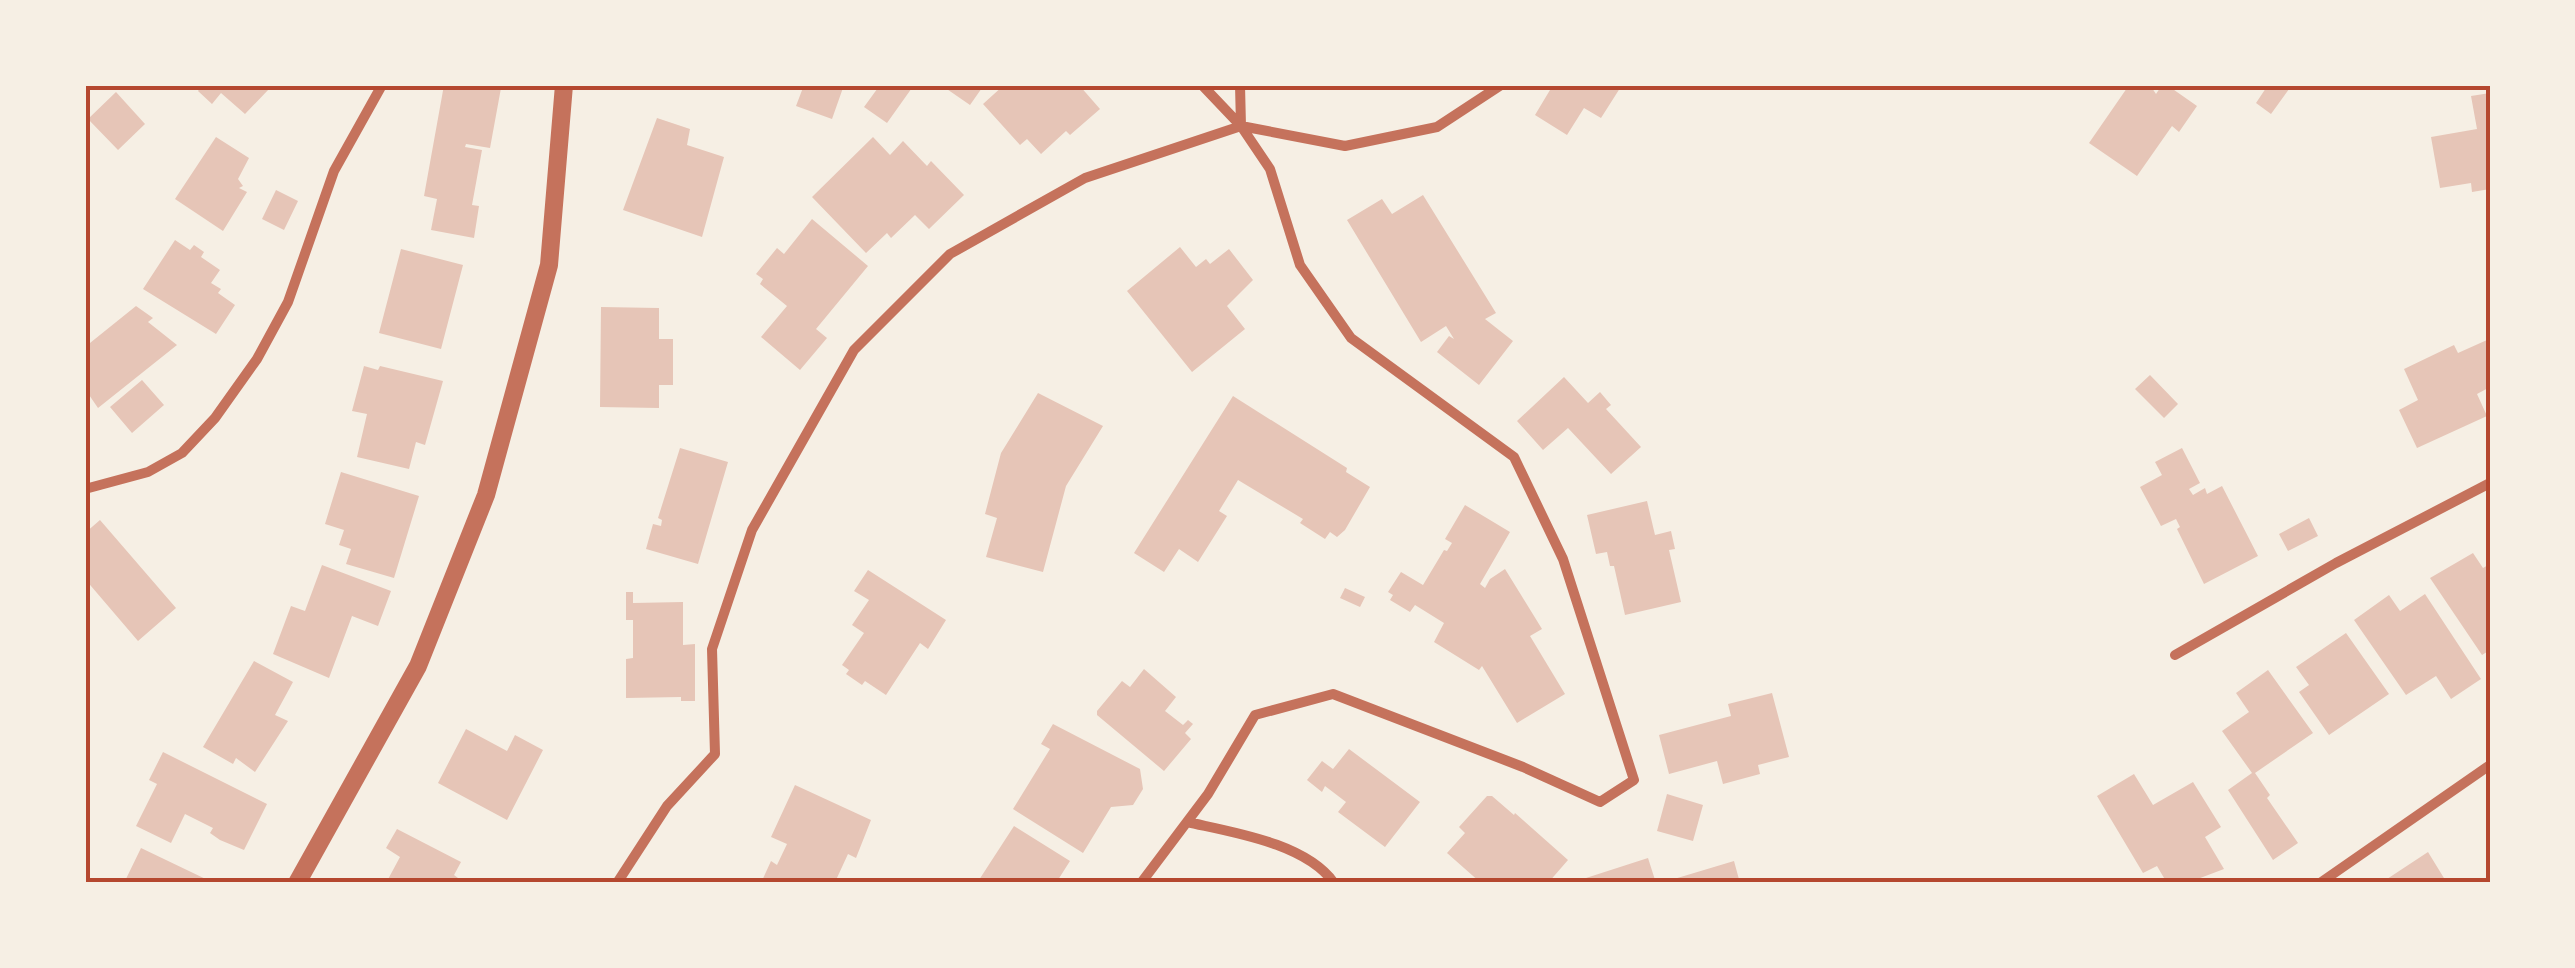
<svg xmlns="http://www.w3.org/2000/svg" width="2575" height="968" font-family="Inter,sans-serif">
	<rect width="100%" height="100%" fill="#f6efe4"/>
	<path fill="#e6c5b7" d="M202 85H264L269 89 245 114 221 93 212 104 198 91Z
		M444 85 501 88 490 148 466 144 465 147 482 150 472 205 479 206 474 238 431 230 437 199 424 196Z
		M804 85H844L832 119 796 106Z
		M880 85H914L887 123 864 107Z
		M941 85H984L970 105Z
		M1004 85H1079L1100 109 1070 135 1066 131 1041 154 1027 139 1020 145 983 104Z
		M1553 85H1622L1601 118 1584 108 1567 135 1535 115Z
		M2123 85H2150L2156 94 2162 85H2167L2197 106 2179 132 2172 126 2137 176 2089 143 2127 88Z
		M2268 85H2292L2271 114 2256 103Z
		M116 92 145 124 118 150 88 119Z
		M2490 93V189L2472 192 2471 183 2440 188 2431 137 2477 129 2471 96Z
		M657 118 690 129 687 145 724 157 702 237 623 210Z
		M216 137 249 158 238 179 243 186 239 188 247 192 223 231 175 199Z
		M873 137 890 155 903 141 927 166 931 161 964 195 929 229 915 215 891 238 887 233 866 253 812 197Z
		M276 190 298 201 284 230 262 219Z
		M1423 195 1496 313 1485 319 1513 341 1479 385 1437 352 1449 336 1454 339 1446 326 1421 342 1347 220 1382 199 1392 214Z
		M812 219 868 266 816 329 827 338 800 370 761 337 787 306 760 284 763 279 756 274 777 248 784 254Z
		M175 240 190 250 194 245 204 252 201 257 220 270 211 283 221 289 218 293 235 305 216 334 143 289Z
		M1180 247 1196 267 1206 259 1210 264 1229 249 1253 280 1227 306 1245 329 1192 372 1127 291Z
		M401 249 463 265 441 349 379 333Z
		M136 306 153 318 148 322 177 345 98 408 85 389V347Z
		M601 307 659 308V339H673V385H659V408L600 407Z
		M2487 340 2490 346V387L2477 394 2487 416 2417 448 2399 410 2418 400 2404 369 2454 345 2458 353Z
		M364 366 378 370 380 366 443 381 425 445 416 442 409 469 357 457 367 414 352 411Z
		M2150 375 2178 404 2164 418 2135 389Z
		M1564 377 1588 403 1600 392 1611 405 1606 409 1641 447 1611 474 1568 428 1543 450 1517 421Z
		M142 380 164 405 132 433 110 407Z
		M1038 393 1103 426 1066 486 1043 572 986 557 997 518 985 514 1001 453Z
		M1233 396 1347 468 1346 472 1370 487 1345 530 1337 537 1330 532 1325 539 1300 523 1303 519 1238 480 1219 511 1227 516 1198 562 1179 549 1164 572 1134 553Z
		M680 448 728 462 698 564 646 549 653 524 661 526 662 520 658 518Z
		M2182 448 2200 483 2189 489 2193 495 2205 488 2207 494 2222 486 2258 556 2204 584 2177 529 2180 527 2176 519 2161 526 2140 487 2162 475 2155 462Z
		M341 472 419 496 394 578 346 564 351 549 339 545 344 530 325 524Z
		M1647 501 1655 535 1671 531 1675 549 1669 550 1681 602 1625 615 1614 566H1610L1607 552 1596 554 1587 515Z
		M1465 505 1510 532 1480 584 1485 588 1490 579 1505 569 1542 629 1530 636 1565 694 1517 723 1482 666 1479 670 1434 642 1444 623 1415 605 1410 612 1390 600 1393 595 1388 592 1401 572 1423 585 1444 550 1447 551 1452 543 1445 539Z
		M2309 518 2318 536 2288 551 2279 534Z
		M100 520 176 608 138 641 85 579V533Z
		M2473 553 2483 568 2490 564V650L2482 655 2430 578Z
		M322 565 391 591 378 626 352 616 329 678 273 654 291 606 305 611Z
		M868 570 946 620 928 649 920 643 886 695 865 681 862 685 846 674 849 670 842 665 864 633 852 625 869 600 854 591Z
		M1345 588 1365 597 1360 607 1340 598Z
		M626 592H633V603L683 602V645L695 644V701H681V697L626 698V659L633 658V620H626Z
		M2425 594 2481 679 2451 699 2436 676 2406 695 2354 620 2389 595 2400 611Z
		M2346 633 2389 694 2329 735 2299 692 2309 685 2296 667Z
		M254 661 293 682 275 715 288 721 255 772 236 758 233 764 203 747Z
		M1144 669 1176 697 1165 711 1183 725 1188 720 1193 724 1185 733 1191 739 1164 771 1097 715V711L1122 681 1130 687Z
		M2268 670 2313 733 2255 773 2270 795 2267 798 2298 843 2273 860 2228 790 2252 773 2222 731 2249 712 2236 693Z
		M1772 693 1789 757 1758 765 1760 774 1723 784 1717 761 1669 774 1659 735 1731 716 1728 704Z
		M1053 724 1140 769 1143 789 1133 805 1111 807 1083 853 1013 809 1050 749 1041 744Z
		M466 729 507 751 515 735 543 750 507 820 438 783Z
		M1349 749 1420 802 1385 847 1338 812 1346 802 1325 786 1322 792 1307 780 1322 761 1333 769Z
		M163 752 267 804 244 850 220 840 210 833 213 828 185 814 171 843 136 826 157 784 149 780Z
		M2134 774 2153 805 2193 782 2221 827 2205 837 2224 869 2187 883H2167L2157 866 2143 873 2097 796Z
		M795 785 871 820 856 858 848 854 836 880 842 883H761L771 861 777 865 787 844 771 837Z
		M1667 794 1703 805 1693 841 1657 831Z
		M1487 796H1492L1514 815 1515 813 1568 860 1548 883H1481L1447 853 1465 833 1459 827Z
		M1014 826 1070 861 1056 883H977Z
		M397 829 461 862 454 875 458 878 455 883H386L400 857 386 848Z
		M141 848 214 883H124Z
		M2428 852 2447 883H2389L2387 879Z
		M1648 858 1656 883H1587L1586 878Z
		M1734 861 1740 883H1664V882Z"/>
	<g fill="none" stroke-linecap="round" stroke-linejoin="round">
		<path stroke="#c5725c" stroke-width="10" d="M1241 126 1345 146 1437 127 1501 85
			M85 489 148 472 182 453 215 418 257 359 288 302 334 171 382 85
			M2175 655 2336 563 2490 483
			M1187 822C1231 832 1306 843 1334 883
			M617 883 667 806 715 754 712 649 752 530 854 350 950 254 1085 178 1241 126 1240 85
			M1141 883 1208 794 1255 715 1333 694 1523 767 1600 802 1634 780 1563 559 1514 457 1351 338 1300 265 1270 169 1241 126 1202 85
			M2320 883 2490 765"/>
		<path stroke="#c5725c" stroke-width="18" d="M297 883 418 666 486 495 549 265 564 85"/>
	</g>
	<rect width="2575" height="968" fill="none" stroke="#f6efe4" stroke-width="175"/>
	<rect x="88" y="88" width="2400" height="792" fill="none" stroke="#b5482f" stroke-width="4"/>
</svg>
